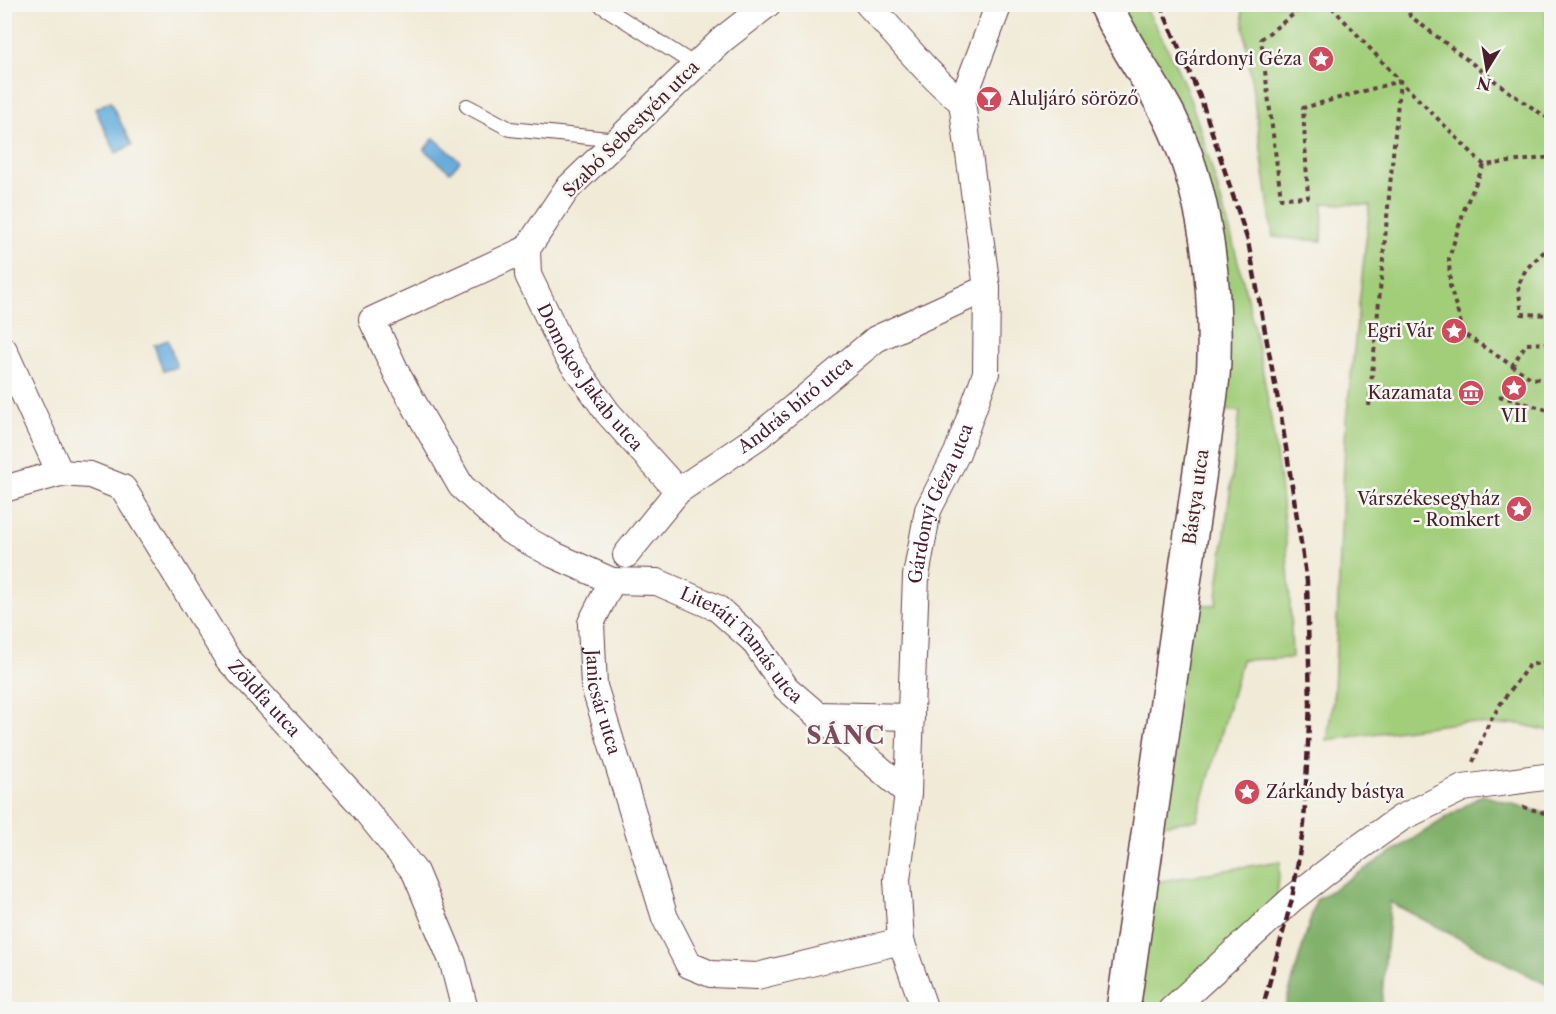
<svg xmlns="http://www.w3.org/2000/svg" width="1556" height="1014" font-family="'Libre Caslon Text',serif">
	<rect width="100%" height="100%" fill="#f6f6f2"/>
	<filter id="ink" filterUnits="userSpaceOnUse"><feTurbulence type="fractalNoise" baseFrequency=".0167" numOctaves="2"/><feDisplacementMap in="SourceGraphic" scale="12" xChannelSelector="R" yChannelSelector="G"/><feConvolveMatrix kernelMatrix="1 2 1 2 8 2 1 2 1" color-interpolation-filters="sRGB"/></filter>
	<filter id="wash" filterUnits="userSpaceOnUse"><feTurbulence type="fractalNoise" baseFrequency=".008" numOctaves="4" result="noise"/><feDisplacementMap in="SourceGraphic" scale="24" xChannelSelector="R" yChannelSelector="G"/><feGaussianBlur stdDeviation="1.35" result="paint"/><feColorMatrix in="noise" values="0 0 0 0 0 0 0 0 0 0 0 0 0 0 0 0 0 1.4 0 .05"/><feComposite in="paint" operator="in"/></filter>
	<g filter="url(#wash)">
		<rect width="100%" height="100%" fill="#f1ead7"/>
		<path fill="#a2ce7a" stroke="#767652" stroke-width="1.5" d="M1105 5H1144C1161 35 1180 70 1191 102 1202 132 1210 163 1219 194 1265 344 1289 501 1292 658L1242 660 1197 820 1161 825 1156 882 1280 861 1276 913 1171 1009H1123L1180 604 1216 605 1240 412 1209 408 1205 228Z
			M1241 5H1544L1552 74 1551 731 1519 724 1488 725 1463 722 1327 740 1334 691 1346 421 1370 205 1323 203 1322 241 1273 237Z"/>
		<path fill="#81b16a" stroke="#66684a" stroke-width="1.5" d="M1482 795 1551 815V987L1390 902 1381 1009 1284 1010 1316 900Z"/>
		<path fill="#66aedd" stroke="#586684" stroke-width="1.5" d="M110 101 132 145 116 153 95 109Z
			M434 138 460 161 450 172 424 150Z
			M168 340 177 367 163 371 154 345Z"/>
	</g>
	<g filter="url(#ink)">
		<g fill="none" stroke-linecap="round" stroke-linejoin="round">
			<g stroke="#633d45" stroke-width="16">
				<path id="service" d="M599 4 695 65
					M467 106 510 129 618 140"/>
			</g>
			<g stroke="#633d45" stroke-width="28">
				<g id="minor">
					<path id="s1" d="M768 4 723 39 567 189 527 249 372 320 398 376 461 486 510 531 554 555 612 581 591 623 594 686 665 918 689 965 711 974 757 976 901 941"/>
					<path d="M868 4C899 37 927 75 962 102"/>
					<path id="s2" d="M527 249 528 275 566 354 608 413 678 491"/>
					<path d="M4 350 60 473"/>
					<path id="s3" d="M4 489 60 473 90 475 123 488 228 659 358 801 415 872 453 963 465 1010"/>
					<path id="s4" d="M626 555 678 491 759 436 876 339 987 288"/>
					<path id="s5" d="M612 581 657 582 717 608 753 640 786 688 908 793"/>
					<path d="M817 715 911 717"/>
					<path id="s6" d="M925 1010 901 941 897 880 908 793 916 576 928 510 957 453 986 373 987 288 962 102 999 4"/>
					<path d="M1171 1010 1292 899 1347 856 1401 818 1463 788 1552 776"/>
				</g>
			</g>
			<g stroke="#633d45" stroke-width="36">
				<path id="tertiary" d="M1105 4C1123 44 1149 78 1169 116 1205 188 1216 279 1214 358 1214 375 1211 392 1209 408L1123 1010"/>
			</g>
			<path stroke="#633d45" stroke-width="4" stroke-dasharray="4.5 4.5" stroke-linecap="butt" d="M1307 4 1261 39 1281 198 1308 197 1303 108 1400 81 1329 4
				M1407 4 1410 16 1512 94 1552 121
				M1484 165 1465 207 1449 258 1450 286 1464 334 1531 378 1552 381
				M1552 248H1548L1526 269 1518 286 1522 314 1552 315
				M1512 366 1526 344 1552 343
				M1499 396 1552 411
				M1369 406 1400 81 1484 165 1552 157
				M1473 762 1488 725 1501 703 1529 665 1552 661
				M1523 807 1552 815"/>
			<use href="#service" stroke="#fff" stroke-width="14"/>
			<use href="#minor" stroke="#fff" stroke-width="26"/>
			<use href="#tertiary" stroke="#fff" stroke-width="33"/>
			<path stroke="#4a1f2b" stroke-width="4.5" stroke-dasharray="9 4.5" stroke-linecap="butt" d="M1160 4 1201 99 1248 241 1281 416 1307 581 1310 704 1304 824 1292 899 1262 1010"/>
		</g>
	</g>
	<defs>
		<g id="sight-disc" transform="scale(1.35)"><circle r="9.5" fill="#d1495b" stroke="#f6f6f2"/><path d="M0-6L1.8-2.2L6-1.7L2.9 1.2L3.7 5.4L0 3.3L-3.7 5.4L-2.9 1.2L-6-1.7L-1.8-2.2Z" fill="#fff"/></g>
		<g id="bar-disc" transform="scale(1.35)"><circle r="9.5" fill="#d1495b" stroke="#f6f6f2"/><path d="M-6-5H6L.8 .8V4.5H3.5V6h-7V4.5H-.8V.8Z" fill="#fff"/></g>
		<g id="museum-disc" transform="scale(1.35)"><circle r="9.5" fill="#d1495b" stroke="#f6f6f2"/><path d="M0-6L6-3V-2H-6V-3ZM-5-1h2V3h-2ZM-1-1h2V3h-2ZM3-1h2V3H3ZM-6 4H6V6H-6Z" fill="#fff"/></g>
	</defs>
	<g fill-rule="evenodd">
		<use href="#sight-disc" x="1321" y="59"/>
		<use href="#bar-disc" x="989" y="99"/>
		<use href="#sight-disc" x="1454" y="331"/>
		<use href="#sight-disc" x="1514" y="388"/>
		<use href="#museum-disc" x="1471" y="393"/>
		<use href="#sight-disc" x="1519" y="509"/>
		<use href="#sight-disc" x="1247" y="792"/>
	</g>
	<g text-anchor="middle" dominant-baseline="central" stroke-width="5" stroke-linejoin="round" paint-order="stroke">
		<g font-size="18" fill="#4a1f2b" stroke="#f6f6f2" text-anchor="end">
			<text x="1302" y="59">Gárdonyi Géza</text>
			<text x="1008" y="99" text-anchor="start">Aluljáró söröző</text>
			<text x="1434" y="331">Egri Vár</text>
			<text x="1452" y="393">Kazamata</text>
			<text x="1514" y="416" text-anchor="middle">VII</text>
			<text x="1500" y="499">Várszékesegyház<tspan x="1500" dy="21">- Romkert</tspan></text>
			<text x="1266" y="792" text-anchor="start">Zárkándy bástya</text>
		</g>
		<g font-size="18" fill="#4a1f2b" stroke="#f6f6f2">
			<text transform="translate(631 129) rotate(-45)">Szabó Sebestyén utca</text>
			<text stroke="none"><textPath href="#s2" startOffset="146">Domokos Jakab utca</textPath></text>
			<text stroke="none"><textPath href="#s4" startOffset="228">András bíró utca</textPath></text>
			<text transform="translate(1196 497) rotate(-82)">Bástya utca</text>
			<text stroke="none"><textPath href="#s6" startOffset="516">Gárdonyi Géza utca</textPath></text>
			<text stroke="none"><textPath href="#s5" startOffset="153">Literáti Tamás utca</textPath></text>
			<text stroke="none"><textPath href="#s3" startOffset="378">Zöldfa utca</textPath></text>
			<text stroke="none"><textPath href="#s1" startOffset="1012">Janicsár utca</textPath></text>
		</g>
		<g font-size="24" font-weight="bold" letter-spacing="1.5" fill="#7f495e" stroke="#f6f6f2">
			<text x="846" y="735">SÁNC</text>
		</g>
	</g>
	<rect width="1556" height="1014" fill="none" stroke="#f6f6f2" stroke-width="24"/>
	<g transform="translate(1487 69) rotate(191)" stroke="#f6f6f2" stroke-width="4.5" paint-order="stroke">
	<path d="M0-4.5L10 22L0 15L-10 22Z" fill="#4a1f2b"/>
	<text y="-9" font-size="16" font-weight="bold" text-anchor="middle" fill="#4a1f2b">N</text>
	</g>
</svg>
